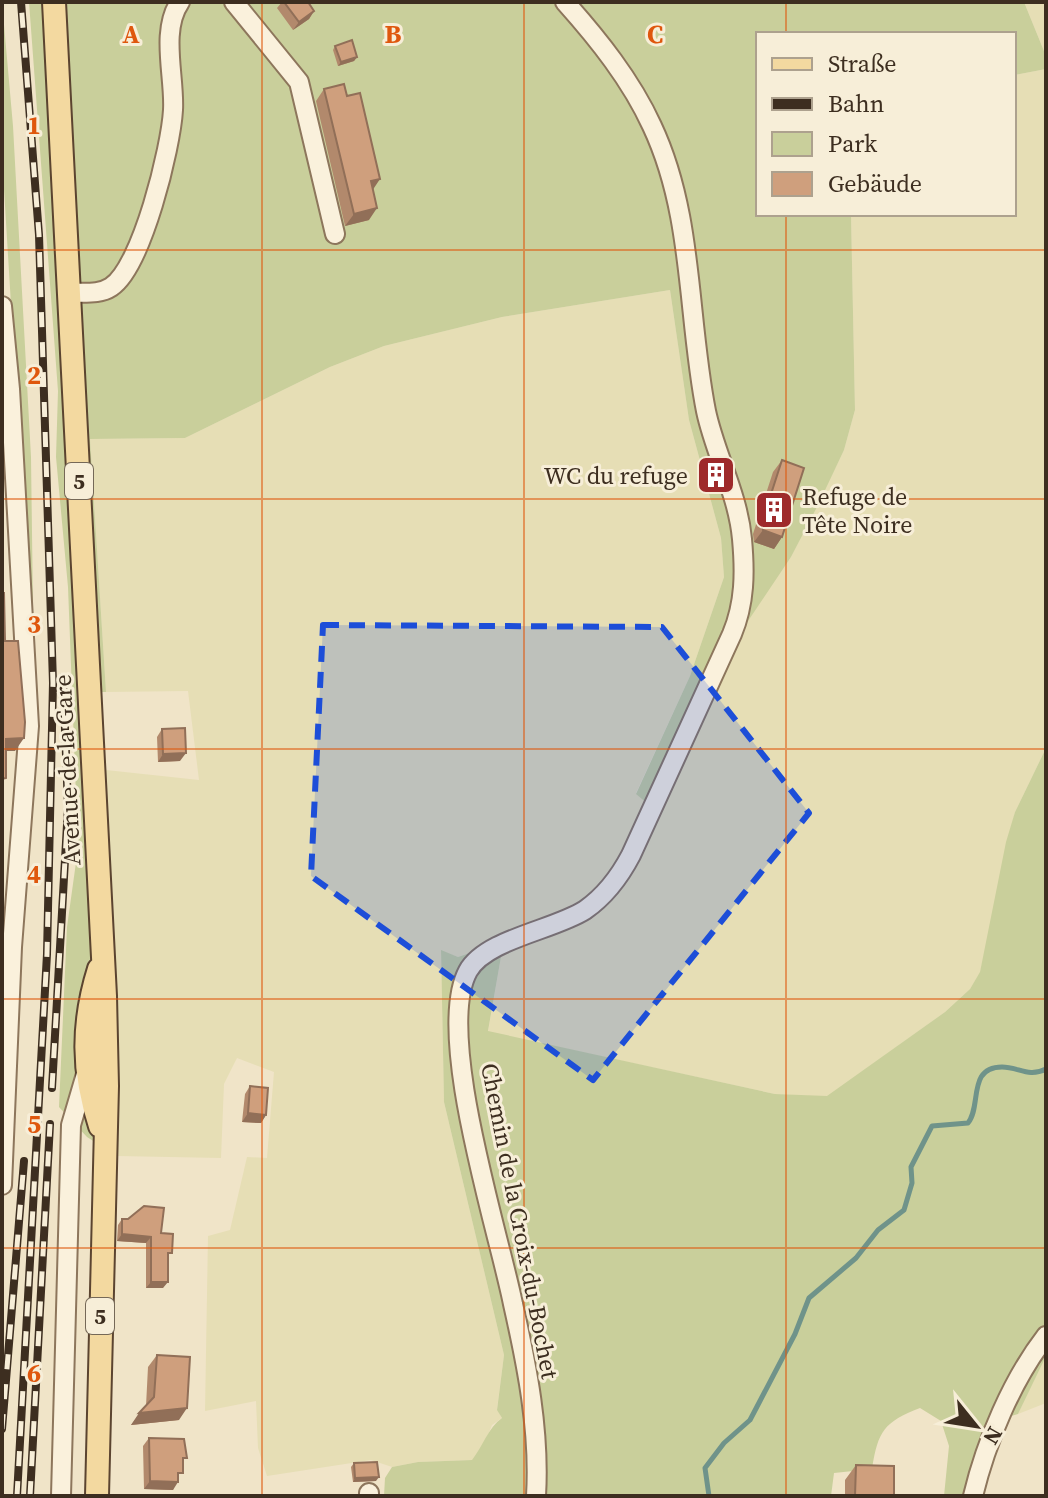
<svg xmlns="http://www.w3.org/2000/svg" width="1048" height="1498" font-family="'Source Serif 4',serif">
	<rect width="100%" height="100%" fill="#f0e4c8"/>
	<path fill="#e6deb5" d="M1024 2H1046V56Z
		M1046 69V748L1015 812 980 973 970 989 945 1012 827 1097 775 1094 488 1032 502 951 604 902 751 613 791 557 844 450 855 410 851 214H1014V75Z
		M670 290 689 420 721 538 724 577 690 676 636 793 648 803 621 864 596 894 525 932 458 957 441 951 444 1102 504 1355 497 1409 502 1418 492 1425 484 1445 472 1460 418 1462 392 1467 371 1460 267 1476 258 1448 256 1401 205 1411 208 1236 230 1230 247 1157 267 1158 274 1072 237 1058 224 1084 221 1158 117 1156V1010L106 770 199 780 188 691 106 692 90 439 185 438 330 367 384 346 502 317Z
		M1046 1356V1403L1018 1414 1040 1364Z"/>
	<path fill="#c9cf9b" d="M2 2 13 126 31 457 34 684 2 156Z
		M29 2H1024L1046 56V69L1014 75V34H758V214H851L855 410 844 450 818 505 791 557 744 627 644 845 618 886 587 914 502 951 488 1031 775 1094 827 1096 945 1012 970 989 980 972 1006 842 1015 812 1046 748V1356L1018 1414 990 1422 971 1496H944L949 1446 941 1421 920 1408C884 1422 878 1431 872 1469L834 1473 831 1496H384L385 1478 392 1467 418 1462 472 1460C483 1446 488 1428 502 1418L497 1410 504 1355 444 1102 441 950 458 957C505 939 583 920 613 877 628 856 637 828 648 804L636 794 690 676 724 577 721 538 689 420 670 290 502 317 384 346 330 367 185 438 90 439 106 692H89L93 771 106 770 117 1010V1156L87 1137 59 1107 67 927 78 848 68 587 56 457 58 391Z"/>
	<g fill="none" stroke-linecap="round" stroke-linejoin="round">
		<path stroke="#6f938a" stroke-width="5" d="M709 1496 705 1468 724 1443 750 1420 795 1334 809 1298 856 1258 878 1230 904 1210 912 1183 911 1167 932 1126 968 1123C982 1106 967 1067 1002 1067 1019 1067 1028 1078 1046 1069"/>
		<g stroke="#8d765c" stroke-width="22">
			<path id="minor" d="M234 2 299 82 335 234
				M69 293C83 292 99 295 111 287 142 267 171 147 173 110 175 77 160 31 180 2
				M2 306 10 389 29 726 12 947 2 1185
				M369 1493V1496
				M61 1496 71 1125 86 1074
				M536 1496C540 1431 527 1366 513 1304 499 1233 434 1033 468 971 486 939 554 930 585 910 605 896 620 876 631 855L732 634C745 603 745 572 742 539 738 494 715 454 706 411 687 315 694 215 652 126 631 80 598 39 565 2
				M973 1496C986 1442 1012 1380 1046 1336"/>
		</g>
		<g stroke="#5b4430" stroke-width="26">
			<path id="major" d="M54 2 105 996 107 1086 97 1496
				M99 969C82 1023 82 1072 100 1126"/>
		</g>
		<use href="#minor" stroke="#faf1dc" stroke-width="18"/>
		<use href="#major" stroke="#f3d9a0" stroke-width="22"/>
		<g stroke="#3d2e20" stroke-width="8">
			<path id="rail" d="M52 1088 68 807 63 677
				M2 1429 24 1161
				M17 1496 47 954 53 683 39 235 21 2
				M30 1496 50 1124"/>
		</g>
		<use href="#rail" stroke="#f7eed8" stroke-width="5" stroke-dasharray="15" stroke-linecap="butt"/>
	</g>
	<path fill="#b2896c" d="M282 2H308L314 11 309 19 293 30 277 8Z
		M335 46 357 57 354 61 338 66 333 50Z
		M324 89 369 220 345 226 316 101Z
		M782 460V537L774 549 754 542 753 534 773 472Z
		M162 729 180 761 158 762 157 737Z
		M250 1086 266 1115 261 1123 242 1122 245 1094Z
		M122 1219 161 1233 168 1258 163 1288H146V1243L117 1241 118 1225Z
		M157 1355 179 1420 131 1425 146 1406 148 1367Z
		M149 1438 183 1463 173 1490 144 1489 143 1446Z
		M354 1463 376 1481 353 1482 351 1467Z
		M856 1465 894 1496H845V1480Z"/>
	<path fill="#916f58" d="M314 11 309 19 293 30 299 22Z
		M357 57 354 61 338 66 341 62Z
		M380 179 372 191 371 181Z
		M377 208 369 220 345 226 354 214Z
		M763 530 782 537 774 549 754 542Z
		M24 738 15 751H2L6 739Z
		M186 753 180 761 158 762 163 754Z
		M248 1113 266 1115 261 1123 242 1122Z
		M122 1234 151 1237 146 1243 117 1241Z
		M151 1282H168L163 1288H146Z
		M187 1408 179 1420 131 1425 139 1413Z
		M379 1477 376 1481 353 1482 355 1478Z
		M150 1481 178 1482 173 1490 144 1489Z"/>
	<path fill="#cf9f7d" stroke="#916f58" stroke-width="2" d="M284 2H308L314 11 299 22Z
		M352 40 357 57 341 62 335 46Z
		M344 84 347 96 360 93 380 179 371 181 377 208 354 214 324 89Z
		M782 460 804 468 782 537 763 530 762 522Z
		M2 593H4L5 641H18L25 722 24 738 6 739V778L2 779Z
		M185 728 186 753 163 754 162 729Z
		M250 1086 268 1088 266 1115 248 1113Z
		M144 1206 164 1208 161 1233 173 1234 172 1253H168V1282H151V1237L122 1234V1219H128Z
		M157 1355 190 1357 187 1408 139 1413 154 1397Z
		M149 1438 184 1439 187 1458H183V1473H178V1482L150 1481Z
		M377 1462 379 1477 355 1478 354 1463Z
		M856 1465 894 1466V1496H855Z"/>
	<path fill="#1d4ed8" fill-opacity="0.2" stroke="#1d4ed8" stroke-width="6" stroke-dasharray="16 10" stroke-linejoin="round" d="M323 625 662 627 809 813 593 1080 311 876Z"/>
	<path fill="none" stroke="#df570d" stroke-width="2" stroke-opacity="0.55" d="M262 2V1496M524 2V1496M786 2V34M786 214V1496M2 250H1046M2 499H1046M2 749H1046M2 999H1046M2 1248H1046"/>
	<defs>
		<g id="building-square" transform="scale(2)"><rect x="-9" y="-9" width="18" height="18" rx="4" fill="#9e2a2b" stroke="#f7eed8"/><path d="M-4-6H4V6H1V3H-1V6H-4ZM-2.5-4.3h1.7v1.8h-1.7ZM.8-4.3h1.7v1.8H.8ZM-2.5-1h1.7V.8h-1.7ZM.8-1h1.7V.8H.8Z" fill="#fff"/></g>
	</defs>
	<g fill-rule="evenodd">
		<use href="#building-square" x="716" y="475"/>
		<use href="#building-square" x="774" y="510"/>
	</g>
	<g text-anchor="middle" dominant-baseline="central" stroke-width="6" stroke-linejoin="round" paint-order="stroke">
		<g fill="#f7eed8" stroke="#756857" stroke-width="2">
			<rect x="65" y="463" width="28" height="36" rx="6"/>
			<rect x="86" y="1298" width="28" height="36" rx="6"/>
		</g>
		<g font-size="22" font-weight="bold" fill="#3d2e20">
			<text x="79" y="481">5</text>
			<text x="100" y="1316">5</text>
		</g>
		<g font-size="24" fill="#3d2e20" stroke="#f7eed8" text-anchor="end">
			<text x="688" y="475">WC du refuge</text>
			<text x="802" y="496" text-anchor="start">Refuge de<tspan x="802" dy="28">Tête Noire</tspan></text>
		</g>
		<g font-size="24" fill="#3d2e20" stroke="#f7eed8">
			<text transform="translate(67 770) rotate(-93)">Avenue de la Gare</text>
			<text transform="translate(520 1221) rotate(79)">Chemin de la Croix-du-Bochet</text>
		</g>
	</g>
	<g font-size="26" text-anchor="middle" font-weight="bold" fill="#df570d" stroke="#f7eed8" stroke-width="6" stroke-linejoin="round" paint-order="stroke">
		<text x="131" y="43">A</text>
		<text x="393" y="43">B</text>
		<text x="655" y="43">C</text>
		<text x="34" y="134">1</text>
		<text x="34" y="384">2</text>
		<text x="34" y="633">3</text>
		<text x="34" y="883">4</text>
		<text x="34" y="1133">5</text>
		<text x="34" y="1382">6</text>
	</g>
	<rect width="1048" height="1498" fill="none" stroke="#3d2e20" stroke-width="8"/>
	<rect x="756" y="32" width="260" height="184" fill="#f7eed8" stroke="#ada18e" stroke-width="2"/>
	<rect x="772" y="58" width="40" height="12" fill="#f3d9a0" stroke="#ada18e" stroke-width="2"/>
	<text x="828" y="72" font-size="24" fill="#3d2e20">Straße</text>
	<rect x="772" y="98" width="40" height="12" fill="#3d2e20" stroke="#ada18e" stroke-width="2"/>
	<text x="828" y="112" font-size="24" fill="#3d2e20">Bahn</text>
	<rect x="772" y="132" width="40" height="24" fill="#c9cf9b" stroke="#ada18e" stroke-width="2"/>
	<text x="828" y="152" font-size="24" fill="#3d2e20">Park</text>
	<rect x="772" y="172" width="40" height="24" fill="#cf9f7d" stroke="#ada18e" stroke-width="2"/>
	<text x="828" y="192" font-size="24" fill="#3d2e20">Gebäude</text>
	<g transform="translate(976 1426) rotate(120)" stroke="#f7eed8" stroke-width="6" paint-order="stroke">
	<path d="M0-6L14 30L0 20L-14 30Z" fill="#3d2e20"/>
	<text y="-12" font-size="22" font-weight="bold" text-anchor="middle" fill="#3d2e20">N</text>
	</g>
</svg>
